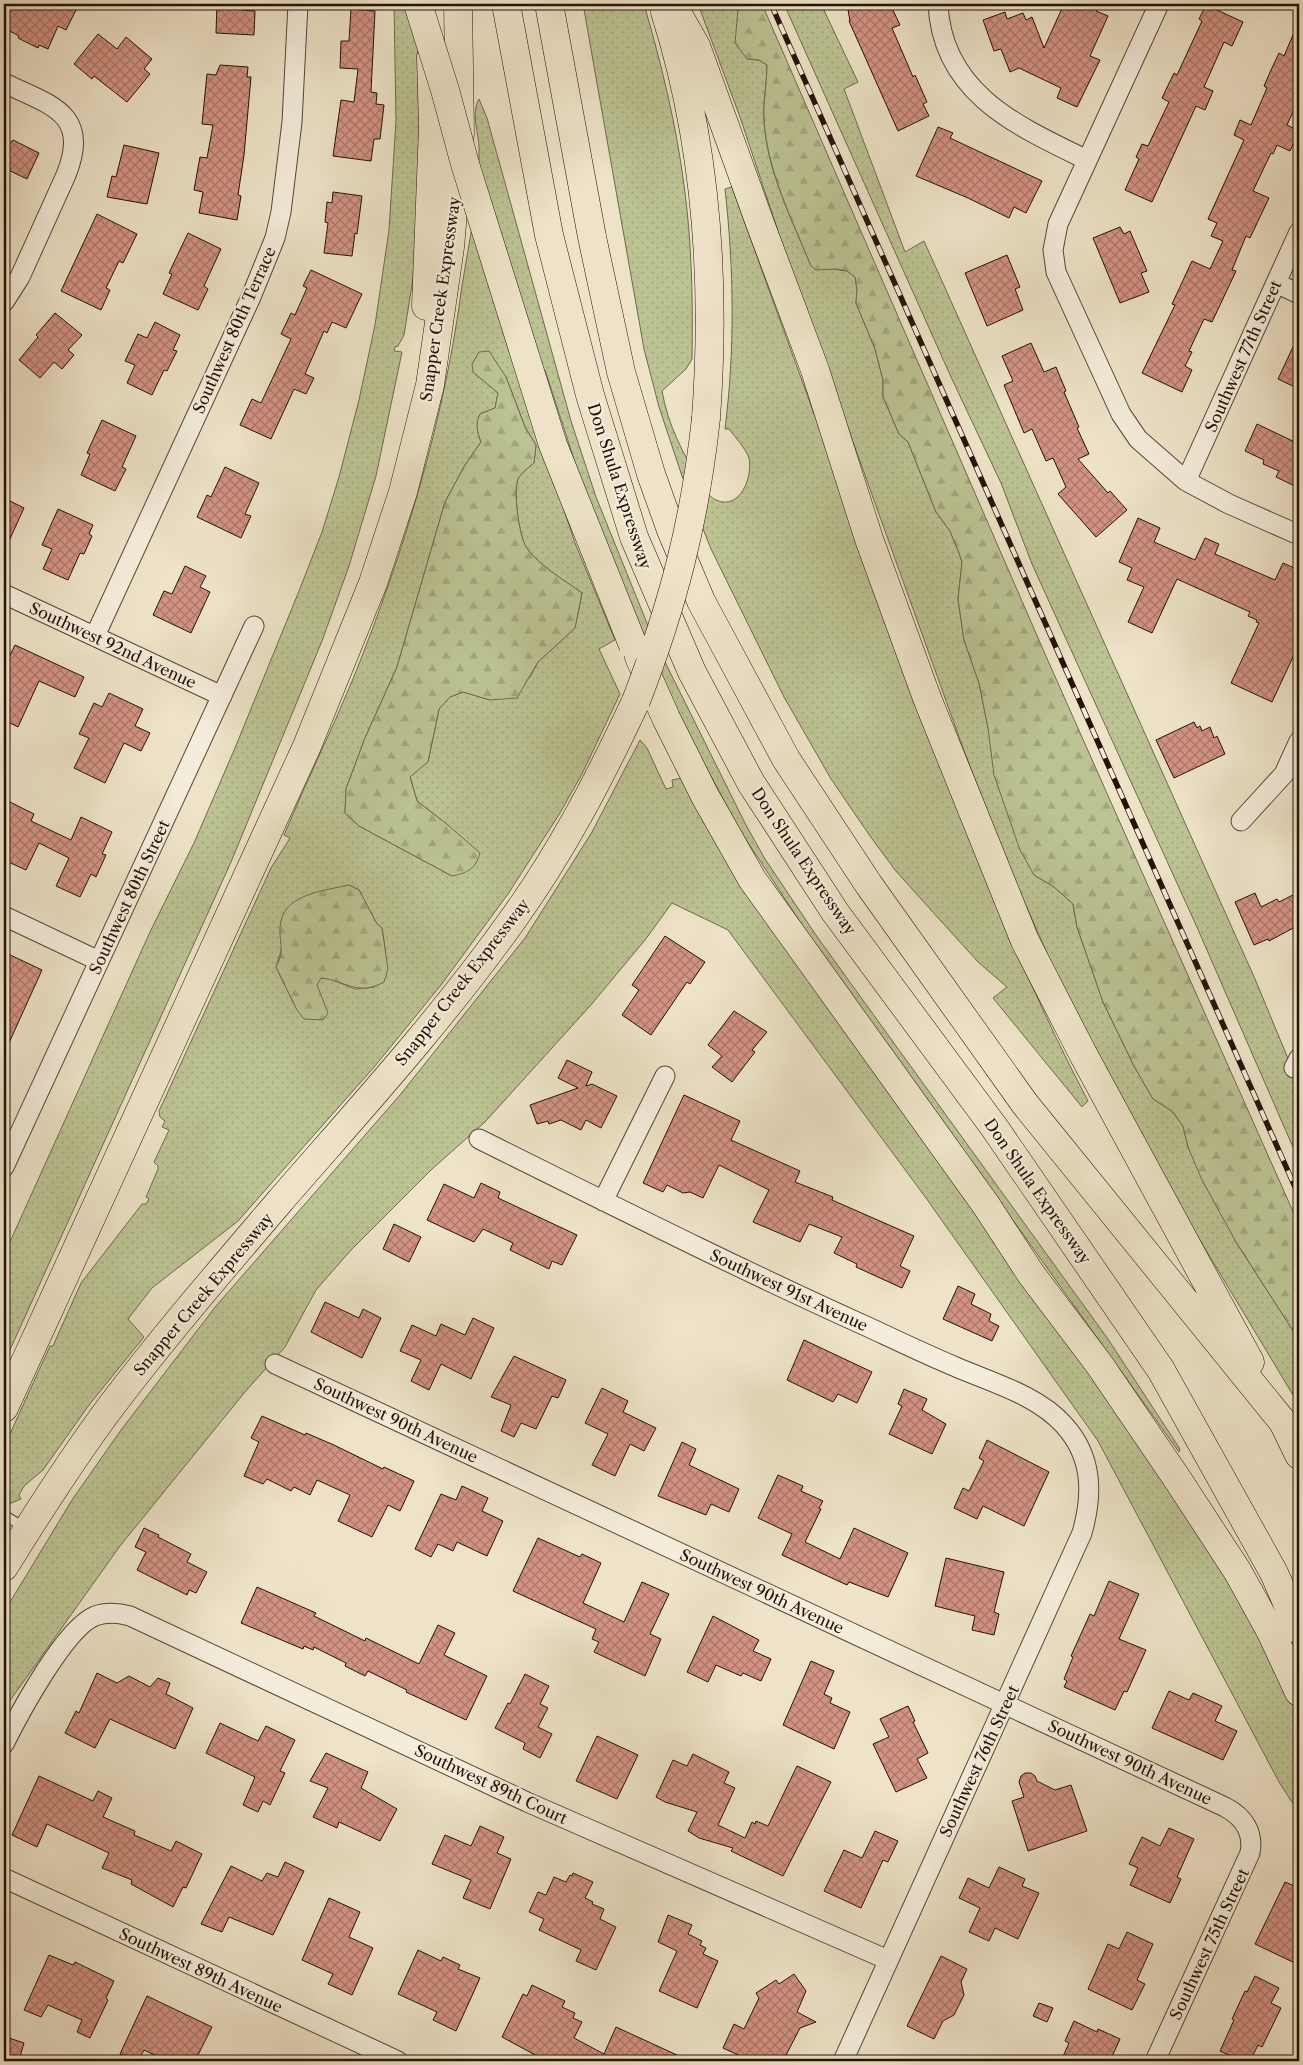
<svg xmlns="http://www.w3.org/2000/svg" width="1303" height="2065" font-family="'Libre Caslon Text',serif">
	<defs>
		<pattern id="grass-dots" width="8" height="8" patternUnits="userSpaceOnUse" patternTransform="scale(1.25)"><rect width="8" height="8" fill="#bcc393"/><path d="M2 2h.1M6 6h.1" fill="none" stroke="#a1a67d" stroke-width="1.8" stroke-linecap="round"/></pattern>
		<pattern id="forest-firs" width="22" height="20" patternUnits="userSpaceOnUse" patternTransform="scale(1.25)"><rect width="22" height="20" fill="#bcc393"/><path d="M5 1l3.5 6h-7zM16 11l3.5 6h-7z" fill="#a1a67d"/></pattern>
		<pattern id="building-cross-hatch" width="8" height="8" patternUnits="userSpaceOnUse" patternTransform="scale(1.25)"><rect width="8" height="8" fill="#d39383"/><path d="M0 0l8 8M0 8l8-8" fill="none" stroke="#ab7769"/></pattern>
	</defs>
	<rect width="100%" height="100%" fill="#eee3c8"/>
	<filter id="stains"><feTurbulence type="fractalNoise" baseFrequency=".004" numOctaves="4"/><feColorMatrix values="0 0 0 0 .2 0 0 0 0 .09 0 0 0 0 .02 0 0 0 .5 -.17"/></filter>
	<radialGradient id="worn" r=".72"><stop offset=".6" stop-color="#630" stop-opacity="0"/><stop offset="1" stop-color="#630" stop-opacity=".3"/></radialGradient>
	<path fill="url(#grass-dots)" stroke="#706a4e" fill-rule="evenodd" d="M394 4H420L422 135 415 266 404 335 398 346 395 347 394 351 402 352 376 476 349 566 322 641 231 862 4 1363V1255L150 932 194 843 235 748 299 591 322 532 339 477 359 400 375 325 389 230 396 121Z
		M583 4H644C661 63 676 123 684 185 692 243 693 301 692 359L686 369 662 391C668 425 683 454 701 483 705 489 709 497 716 500 740 511 753 477 749 458 746 449 735 437 729 429H725C735 349 734 270 725 189L732 187C780 322 830 456 878 590 941 764 1002 937 1088 1101L1082 1107 993 998 1007 987 978 962 940 920 895 870 870 836 831 779 784 697 711 549 682 476 659 407 644 349Z
		M698 4H736L747 59 759 60 767 65C767 83 763 101 764 119 766 170 792 219 811 266L847 271 855 277 857 289 856 303 875 349 883 380V397L899 434 908 442 936 512 950 531 959 553 962 562 958 599 964 640 979 683 988 728 1034 875 1054 887 1073 904 1077 927 1103 1002 1134 1066 1153 1099 1172 1111 1183 1126 1188 1147 1236 1242 1299 1340V1405L1174 1197 1062 987 1009 867 963 748 787 258 740 117Z
		M784 4H821L858 82 844 89 905 252 924 241 1255 979 1299 1085V1161L1196 925 1032 564 1001 483 951 377Z
		M479 99 487 118 571 421 596 497 653 638 746 825 765 859 818 938 1108 1339 1180 1449 1179 1452 810 937 741 832 691 739 640 635 581 481 545 370 520 378 575 543 615 640 599 649 620 694 582 774 560 813 508 894 441 985 375 1066 238 1221 152 1288 128 1319 144 1337 89 1405 43 1470 24 1486 19 1495 21 1499 9 1504 4 1502V1447L50 1346H53L81 1283 142 1204H146L149 1199 146 1197 158 1169V1166L154 1162 169 1130 162 1127 165 1121 160 1117 159 1111 271 868 290 838 284 835C306 782 331 732 353 679 404 552 444 422 462 286 469 242 479 197 479 152 480 136 470 114 479 99ZM473 372 506 377 525 427 536 445 534 463C529 467 521 473 518 479 513 491 519 536 526 547 539 566 563 579 582 593L575 628 538 662 530 677 490 700 463 692 450 697 439 709 428 762 410 776 417 801 448 825 452 876 359 826 345 813 346 789 365 738 397 667 445 502 465 465 481 442C477 431 476 424 480 414L495 408 498 393ZM349 885 359 890 377 924 382 928 385 949 375 987 355 989 330 979 321 978 297 1010 276 967 297 900Z
		M640 740 647 748 666 789 673 787 672 780 682 778 868 1060 1211 1547 1281 1674 1299 1713V1813L1279 1782 1098 1441 926 1198 728 930 672 903 645 940 590 1006 485 1122 431 1170 351 1250 316 1290 285 1347 245 1392 120 1546 4 1709V1612L72 1500 121 1430 216 1306 400 1095 525 938 592 832Z"/>
	<path fill="url(#forest-firs)" stroke="#706a4e" d="M736 4H762L1045 654 1299 1225V1340L1236 1242 1202 1180 1188 1147 1183 1126 1172 1111 1153 1099 1134 1066 1103 1002 1077 927 1073 904 1054 887 1034 875 1020 850 994 775 988 728 979 683 964 640 958 599 962 562 959 553 950 531 936 512 908 442 899 434 883 397V380L875 349 856 303 857 289 855 277 847 271 837 269 816 270 811 266C792 219 767 171 764 119 763 101 767 83 767 65L759 60 747 59 735 43 738 9Z
		M489 351 506 377 525 427 536 445 534 463C529 467 521 473 518 479 513 491 519 535 526 547 539 566 563 579 582 593L575 628 538 662 517 698 490 700 463 692 450 697 439 709 428 762 410 777 417 801 448 825 480 853C476 869 467 873 452 876L359 826 345 813 346 789 365 738 397 667 445 502 465 465 481 442C477 431 475 424 480 414L495 408 498 393 473 372 472 364 479 352Z
		M349 885 359 890 377 924 382 928 388 969 384 982C357 997 345 980 321 978L317 985 328 1013 323 1020 304 1019 297 1010 276 967C278 963 281 957 281 952 282 942 278 933 281 921 286 894 327 890 349 885Z"/>
	<path fill="url(#building-cross-hatch)" stroke="#241208" d="M4 4H79L66 30 58 26 48 49 39 45 38 48 18 38 19 36 4 28Z
		M217 4H243L242 10 255 11 254 35 216 33Z
		M847 4H890L900 25 892 28 913 77 915 75 927 102 923 104 929 116 898 131 849 21H850Z
		M1064 4H1099L1096 11 1108 16 1090 56 1100 60 1077 107 1057 98 1061 88 1019 68 1010 72 1001 49 994 51 983 20 1005 12 1007 19 1023 13 1026 20 1032 17 1044 48Z
		M1206 5 1243 22 1232 46 1224 42 1204 87 1213 91 1205 110 1196 106 1152 202 1125 190 1139 159 1136 157 1142 144 1148 146 1169 102 1162 98 1174 73 1177 75 1202 21 1199 19Z
		M351 9 375 11 371 92 377 93 376 104 384 105 380 139H374L371 161 333 156 341 100 354 102 358 69 340 68 341 41H349Z
		M1299 21V99L1287 125 1299 131 1290 151 1277 145 1273 154 1271 153 1253 191 1269 198 1250 238 1246 236 1232 270 1236 271 1212 322 1204 319 1189 351 1192 352 1185 366 1192 370 1182 392 1142 373 1175 305 1172 304 1192 261 1210 269 1223 241 1211 236 1217 223 1208 219 1244 140 1234 135 1240 120 1251 125 1267 88 1264 86 1271 70 1279 53 1284 56Z
		M98 34 117 49 126 37 152 59 144 69 150 74 127 102 94 76 92 79 74 64Z
		M220 65 248 67 247 77H251L244 155 238 195 241 196 237 220 199 213 203 192 194 190 200 157 207 158 213 125 202 124 207 74 216 75Z
		M938 127 953 133 950 138 1042 181 1026 213 1014 207 1009 218 968 198 916 176Z
		M13 140 39 153 27 179 4 168V151Z
		M124 145 159 153 147 204 107 197 112 176 116 177Z
		M333 192 362 196 357 234 355 233 352 256 324 253 328 223 325 222 327 202 332 203Z
		M97 214 137 234 123 263 119 261 106 288 110 290 101 310 61 291Z
		M1120 227 1124 234 1130 231 1147 271 1141 273 1149 292 1120 303 1093 238Z
		M188 233 221 249 204 286 208 289 198 310 163 294 172 274 169 273Z
		M1007 255 1020 287 1015 289 1023 310 987 326 965 273Z
		M311 270 362 294 346 328 332 322 327 333 324 331 305 374 314 378 306 394 294 389 271 439 240 425 252 399 261 403 291 339 281 334 291 313 295 315 307 288 303 286Z
		M55 313 82 335 68 350 74 355 62 369 54 362 40 378 19 360 38 337 36 335Z
		M155 322 180 335 173 350 177 351 167 371 164 370 152 395 127 383 135 365 125 361 138 334 147 338Z
		M1299 334V389L1278 379Z
		M1031 343 1044 372 1056 367 1066 391 1064 392 1079 427 1077 428 1089 454 1078 459 1108 493 1110 491 1127 510 1096 537 1058 494 1066 487 1053 458 1046 461 1032 429 1024 433 1004 385 1013 381 1002 356Z
		M102 420 136 436 122 467 126 469 115 491 81 475 90 454 87 453Z
		M1257 424 1299 444V488L1276 477 1279 471 1263 464 1264 460 1245 451Z
		M225 467 259 483 245 514 251 516 241 538 197 517 207 495 211 497Z
		M4 498 24 508 4 552Z
		M58 509 93 525 89 534 92 536 84 554 80 553 68 580 43 569 52 549 42 545Z
		M1138 518 1160 528 1154 542 1195 560 1205 538 1219 544 1215 554 1275 580 1283 563 1299 570V644L1272 702 1231 683 1259 623 1256 622 1257 620 1248 616 1250 612 1177 579 1152 633 1128 622 1144 587 1127 580 1132 568 1119 562Z
		M185 566 206 576 200 587 210 592 191 633 153 615 164 591 172 594Z
		M15 645 84 677 75 697 39 681 18 727 4 720V668Z
		M109 693 143 709 135 726 150 733 141 751 124 743 105 783 74 768 89 738 79 734 94 703 102 707Z
		M1194 722 1197 728 1200 726 1202 731 1210 727 1214 738 1217 736 1225 754 1174 778 1156 740Z
		M4 799 34 814 31 821 71 840 81 817 112 832 102 854 106 855 96 877 91 874 80 897 56 886 69 858 39 843 26 870 4 860Z
		M1255 893 1261 907 1277 899 1279 902 1293 895 1299 909V925L1269 941 1268 939 1254 945 1235 902Z
		M665 936 705 962 690 984 687 982 651 1035 622 1015 639 990 632 985Z
		M4 952 42 970 4 1054Z
		M734 1011 767 1032 752 1050 755 1052 732 1082 712 1067 722 1056 708 1045Z
		M567 1060 592 1072 586 1086 592 1084 617 1096 601 1128 586 1120 581 1130 561 1120 549 1124 548 1121 537 1124 530 1105 578 1088 558 1078Z
		M684 1095 740 1121 731 1140 800 1171 795 1182 833 1197 832 1200 914 1236 900 1266 910 1271 902 1288 856 1267 857 1264 834 1253 842 1237 809 1224 800 1242 753 1222 769 1190 719 1165 703 1198 690 1192 683 1193 667 1185 663 1192 643 1183Z
		M481 1183 500 1192 498 1198 577 1235 562 1265 552 1261 549 1269 510 1250 513 1243 483 1229 474 1242 427 1220 444 1184 474 1198Z
		M394 1224 421 1237 409 1262 383 1249Z
		M958 1286 975 1294 971 1304 991 1314 989 1321 999 1326 992 1341 943 1319Z
		M325 1302 359 1318 363 1309 381 1318 362 1358 311 1332Z
		M473 1318 494 1328 471 1379 441 1364 429 1390 411 1381 421 1360 400 1351 412 1325 436 1336 441 1324 465 1335Z
		M804 1340 872 1372 857 1403 838 1394 833 1402 787 1380Z
		M514 1356 566 1380 558 1398 552 1396 536 1429 521 1423 514 1437 501 1431 511 1405 491 1397Z
		M602 1388 628 1401 623 1412 656 1428 644 1451 630 1444 615 1476 592 1465 608 1434 585 1423Z
		M904 1389 927 1399 922 1410 946 1424 932 1454 889 1434 902 1406 898 1404Z
		M262 1416 305 1435 306 1433 334 1445 383 1469 384 1467 414 1481 400 1511 388 1505 372 1537 338 1521 350 1495 317 1480 310 1495 294 1487 291 1491 267 1479 263 1484 244 1476 259 1442 251 1438Z
		M987 1440 1049 1472 1024 1526 983 1506 977 1519 954 1508 963 1488 969 1491 984 1461 979 1458Z
		M682 1442 696 1449 689 1465 739 1489 729 1512 711 1504 706 1515 658 1496Z
		M778 1475 803 1486 801 1491 823 1501 819 1508 821 1509 805 1542 840 1559 854 1528 908 1553 888 1597 849 1582 847 1585 782 1555 792 1534 758 1518Z
		M462 1486 488 1498 482 1511 503 1521 487 1556 457 1542 453 1551 438 1544 431 1557 415 1549 441 1494 456 1500Z
		M144 1528 159 1535 158 1537 191 1554 187 1562 207 1572 196 1593 189 1590 187 1595 137 1570 146 1552 135 1547Z
		M538 1538 580 1557 582 1554 601 1563 583 1603 624 1622 642 1582 669 1594 650 1634 661 1639 645 1676 594 1652 599 1642 592 1639 596 1629 513 1591Z
		M946 1558 1004 1572 994 1612 999 1614 994 1635 972 1630 975 1616 935 1606Z
		M1109 1581 1139 1594 1119 1639 1146 1650 1127 1692 1124 1691 1115 1710 1064 1687 1067 1681 1064 1679 1073 1657 1071 1656 1090 1614 1094 1616Z
		M257 1587 316 1613 314 1616 365 1641 366 1638 419 1664 438 1625 455 1633 444 1655 487 1676 466 1720 406 1692 407 1690 368 1671 365 1676 345 1666 346 1663 314 1647 313 1650 304 1646 303 1649 241 1623Z
		M713 1616 759 1640 753 1651 771 1659 761 1681 743 1673 741 1676 716 1665 708 1682 687 1672Z
		M811 1661 834 1671 824 1694 832 1698 830 1703 850 1712 834 1749 783 1725Z
		M97 1673 117 1683 129 1676 150 1687 158 1678 170 1683 166 1694 193 1708 175 1749 110 1719 95 1748 65 1733 76 1711 79 1713Z
		M525 1674 549 1686 540 1704 548 1708 538 1727 552 1734 540 1758 523 1749 525 1743 495 1728 508 1703 510 1704Z
		M1169 1691 1189 1700 1193 1693 1222 1706 1215 1721 1237 1731 1223 1760 1152 1728Z
		M908 1706 915 1721 913 1722 928 1753 917 1759 927 1778 896 1792 873 1744 889 1737 880 1719Z
		M220 1723 258 1741 266 1726 295 1740 280 1771 285 1773 270 1805 263 1801 258 1812 243 1805 255 1777 206 1753Z
		M597 1736 638 1755 617 1799 576 1781Z
		M326 1753 368 1772 361 1788 397 1809 380 1841 339 1822 337 1828 313 1817 328 1788 310 1781Z
		M693 1754 729 1772 724 1783 735 1788 718 1825 745 1838 752 1822 755 1824 756 1821 768 1826 797 1766 831 1782 783 1876 731 1851 733 1848 699 1838 688 1831 697 1812 665 1802 656 1797 673 1760 687 1766Z
		M1025 1773H1031L1035 1776 1037 1781 1055 1790 1071 1785 1087 1831 1028 1851 1012 1801 1024 1797 1019 1782 1021 1776Z
		M39 1776 93 1801 98 1791 112 1798 103 1817 135 1831 134 1835 171 1851 176 1841 202 1854 186 1888 183 1887 173 1907 131 1884 132 1880 102 1868 109 1853 47 1824 37 1847 12 1835Z
		M480 1826 504 1837 497 1853 511 1859 490 1909 463 1898 471 1880 432 1864 445 1835 471 1846Z
		M1169 1828 1194 1839 1177 1877 1181 1879 1170 1903 1130 1885 1138 1868 1129 1864 1142 1837 1160 1846Z
		M875 1831 898 1841 888 1862 883 1860 861 1908 824 1891 844 1850 862 1858Z
		M285 1862 304 1871 273 1935 229 1917 222 1932 201 1924 231 1866 262 1881 267 1873 278 1877Z
		M999 1867 1025 1879 1022 1886 1039 1893 1018 1939 995 1928 989 1941 969 1932 980 1908 959 1898 968 1878 989 1888Z
		M573 1873 593 1882 585 1898 593 1902 592 1904 604 1909 600 1919 616 1927 596 1970 576 1961 581 1950 539 1930 544 1919 529 1912 538 1892 546 1895 554 1877 566 1882 570 1875 572 1876Z
		M1285 1882 1299 1888V1965L1255 1944Z
		M329 1898 360 1912 349 1937 373 1948 352 1995 328 1984 333 1974 302 1960Z
		M668 1915 692 1925 688 1934 702 1941 700 1945 706 1948 703 1954 718 1961 697 2008 659 1991 677 1951 658 1942Z
		M1127 1932 1153 1944 1137 1980 1145 1984 1132 2010 1088 1989 1108 1944 1119 1949Z
		M418 1950 441 1961 443 1957 460 1965 458 1969 480 1978 456 2031 433 2020 437 2012 398 1994Z
		M49 1955 73 1965 75 1962 114 1981 106 1998 108 2000 90 2038 77 2032 82 2020 48 2005 41 2017 24 2010Z
		M941 1956 967 1969 961 1982 964 1995 954 2015 943 2021 934 2039 907 2026Z
		M794 1974 806 1991 797 2012 816 2022 800 2028 783 2061H751L723 2048 734 2024 744 2029 759 1998 756 1993 776 1980 779 1984Z
		M1255 1976 1279 1988 1271 2003 1281 2008 1262 2047 1258 2045 1250 2061H1242L1220 2051 1234 2020 1232 2019 1245 1991 1247 1992Z
		M532 1985 565 2001 562 2007 575 2013 573 2018 582 2022 574 2038 604 2054 616 2027 690 2061H545L536 2057 537 2056 502 2037 523 1994 527 1996Z
		M147 1996 212 2027 195 2061 183 2056 181 2061H167L144 2050 138 2061 120 2054Z
		M1039 2003 1053 2008 1047 2022 1033 2016Z
		M1074 2021 1097 2032 1098 2029 1120 2039 1110 2061H1061L1069 2043 1065 2041Z
		M9 2038 24 2043 19 2060 4 2055Z"/>
	<g fill="none" stroke-linecap="round" stroke-linejoin="round">
		<g stroke="#564638" stroke-width="11">
			<path id="service" d="M4 1515 25 1528"/>
		</g>
		<g stroke="#564638" stroke-width="21">
			<path id="minor" d="M938 4C942 93 1017 126 1087 160
				M1159 4 1058 224 1053 250 1056 272 1121 414 1138 439 1186 481 1229 504 1299 535
				M4 83C51 105 91 114 66 175L20 277 4 302
				M1276 283 1299 294
				M1186 481 1299 232
				M4 594 222 696
				M95 636 251 297 275 238 281 212 292 122 298 4
				M1241 821 1284 774 1299 741
				M4 916 99 961
				M1294 1068 1299 1058
				M479 1139C608 1203 737 1268 868 1327 898 1341 927 1355 956 1367 993 1383 1037 1395 1064 1425 1093 1457 1093 1494 1082 1533L843 2061
				M4 1167 254 626
				M603 1201 665 1076
				M275 1364 1225 1807C1244 1817 1254 1832 1250 1853L1155 2061
				M4 1744C19 1714 65 1628 95 1616 106 1612 119 1613 130 1616L527 1802 888 1960
				M4 1878 398 2061"/>
		</g>
		<g stroke="#241208" stroke-width="29">
			<path id="motorway" d="M506 4 549 235 590 395 634 537 692 672 751 783 835 912 994 1127 1161 1370 1274 1573 1299 1630
				M549 4 592 237 621 372 651 474 671 530 701 601 786 759 869 885 1025 1104 1283 1422 1299 1455
				M672 4 696 46 761 226 815 370 869 539 927 698 1025 941 1083 1054 1250 1362
				M665 12C707 144 716 281 706 418
				M426 306 433 127 431 57
				M639 657 666 718 705 796 752 879 986 1205 1031 1274 1099 1364 1178 1480 1238 1572 1271 1632 1299 1692
				M4 1408 307 746 373 583 403 492 430 385 450 247 460 133 458 4
				M4 1567C38 1512 73 1457 112 1405 165 1335 223 1268 280 1201 359 1110 441 1020 511 922 561 853 600 778 636 701"/>
		</g>
		<use href="#service" stroke="#f4eddb" stroke-width="9"/>
		<use href="#minor" stroke="#f4eddb" stroke-width="19"/>
		<use href="#motorway" stroke="#eee3c8" stroke-width="28"/>
		<g stroke="#241208" stroke-width="5.5">
			<path id="rail" d="M771 4 1299 1196"/>
		</g>
		<use href="#rail" stroke="#f4eddb" stroke-width="4" stroke-dasharray="11" stroke-linecap="butt"/>
		<g stroke="#241208" stroke-width="29" stroke-linecap="butt">
			<path id="motorway-bridge" d="M418 4 445 90 465 164 553 445 633 645
				M636 701C673 605 695 521 706 418"/>
		</g>
		<use href="#motorway-bridge" stroke="#eee3c8" stroke-width="28"/>
	</g>
	<g text-anchor="middle" dominant-baseline="central" stroke-width="4.5" stroke-linejoin="round" paint-order="stroke">
		<g font-size="16" fill="#241208" stroke="#f4eddb">
			<text transform="translate(440 299) rotate(-82)">Snapper Creek Expressway</text>
			<text transform="translate(234 330) rotate(-66)">Southwest 80th Terrace</text>
			<text transform="translate(1243 356) rotate(-66)">Southwest 77th Street</text>
			<text transform="translate(620 486) rotate(72)">Don Shula Expressway</text>
			<text transform="translate(113 645) rotate(25)">Southwest 92nd Avenue</text>
			<text transform="translate(804 861) rotate(56)">Don Shula Expressway</text>
			<text transform="translate(129 897) rotate(-65)">Southwest 80th Street</text>
			<text transform="translate(462 982) rotate(-52)">Snapper Creek Expressway</text>
			<text transform="translate(1038 1191) rotate(55)">Don Shula Expressway</text>
			<text transform="translate(789 1290) rotate(25)">Southwest 91st Avenue</text>
			<text transform="translate(203 1294) rotate(-50)">Snapper Creek Expressway</text>
			<text transform="translate(396 1420) rotate(25)">Southwest 90th Avenue</text>
			<text transform="translate(762 1591) rotate(25)">Southwest 90th Avenue</text>
			<text transform="translate(979 1761) rotate(-65)">Southwest 76th Street</text>
			<text transform="translate(1130 1762) rotate(25)">Southwest 90th Avenue</text>
			<text transform="translate(491 1784) rotate(25)">Southwest 89th Court</text>
			<text transform="translate(1209 1944) rotate(-65)">Southwest 75th Street</text>
			<text transform="translate(201 1970) rotate(25)">Southwest 89th Avenue</text>
		</g>
	</g>
	<rect width="1303" height="2065" fill="none" stroke="#eee3c8" stroke-width="20"/>
	<rect x="5" y="5" width="1293" height="2055" fill="none" stroke="#241208" stroke-width="2.5"/>
	<rect x="10" y="10" width="1283" height="2045" fill="none" stroke="#241208"/>
	<rect width="100%" height="100%" filter="url(#stains)"/>
	<rect width="100%" height="100%" fill="url(#worn)"/>
</svg>
